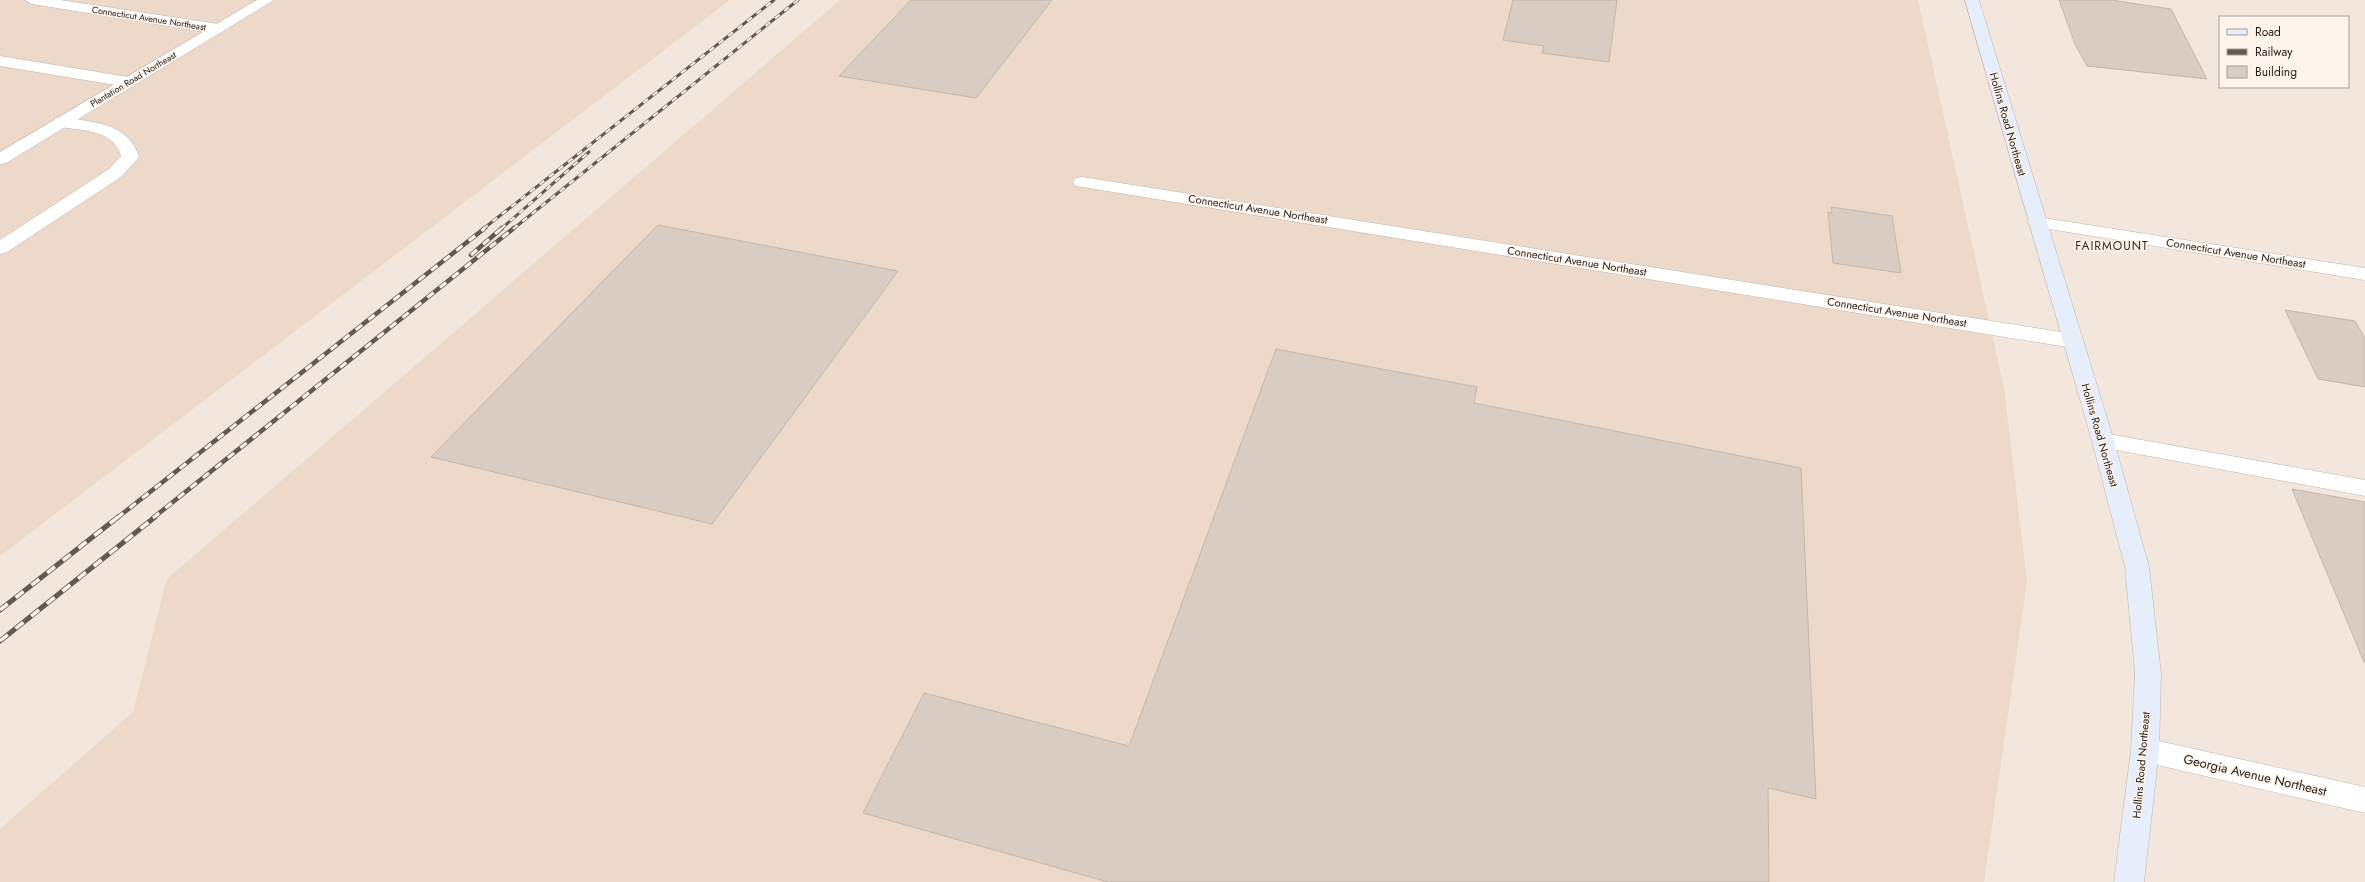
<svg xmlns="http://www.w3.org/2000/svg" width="2365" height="882" font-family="Jost,sans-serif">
	<rect width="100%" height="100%" fill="#f3e6dc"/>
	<path fill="#ecd9c9" d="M0 0H730L0 556Z
		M840 0H1918L2004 388 2027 582 1984 882H0V829L133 712 167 579Z"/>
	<path fill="#d9ccc2" stroke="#c3b6ac" d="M911 0H1052L976 98 839 76Z
		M1513 0H1617L1609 62 1542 53 1544 46 1503 40Z
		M2059 0H2111L2171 9 2207 79 2087 66 2075 44Z
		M1831 207 1892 216 1901 273 1833 263 1828 212 1832 213Z
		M658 225 898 271 712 524 431 457Z
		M2285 310 2355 321 2365 338V387L2318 379Z
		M1276 349 1477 387 1474 403 1801 468 1816 799 1768 788 1769 882H1108L863 813 924 693 1129 746Z
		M2292 489 2365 502V662H2364Z"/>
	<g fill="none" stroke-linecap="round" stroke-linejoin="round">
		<g stroke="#c2b5ab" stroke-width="1">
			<path id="service" d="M0 56 128 77 134 79 136 82 134 85 128 87 0 66Z
				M61 117C91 122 129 122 139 157L121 177 7 252 0 254V240L109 169 121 156C114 128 78 131 55 126L53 122 55 118Z
				M2103 433 2365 480V496L2095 446 2092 441 2095 436Z"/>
		</g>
		<g stroke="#c2b5ab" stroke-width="1">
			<path id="minor" d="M25 0H60L218 24 226 29 218 34 32 4Z
				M1082 177 2073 334 2080 336 2083 341 2080 346 2073 348 1076 186 1073 182 1076 178Z
				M2037 217 2365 268V280L2031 226 2028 222 2031 218Z
				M2145 738 2365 787V813L2145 762 2135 758 2131 750 2135 742Z"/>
		</g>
		<g stroke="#c2b5ab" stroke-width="1">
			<path id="tertiary" d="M257 0H274L6 163 0 164V152Z"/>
		</g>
		<g stroke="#c2b5ab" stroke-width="1">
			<path id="secondary" d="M1965 0H1979L2114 441 2149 567 2161 673 2159 750 2144 882H2114L2131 750 2135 673 2125 567 2092 441Z"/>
		</g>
		<use href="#service" fill="#fff" fill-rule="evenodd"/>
		<use href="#minor" fill="#fff" fill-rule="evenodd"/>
		<use href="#tertiary" fill="#fff" fill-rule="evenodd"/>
		<use href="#secondary" fill="#e6edfb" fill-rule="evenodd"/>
		<g stroke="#615954" stroke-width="3">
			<path id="rail-far2" d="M483 229 774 0
				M501 229 589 152
				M513 229 798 0"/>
		</g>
		<g stroke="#615954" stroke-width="4.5">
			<path id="rail-far1" d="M471 255 502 228
				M117 518 485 228
				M153 518 514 228"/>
		</g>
		<g stroke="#615954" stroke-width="5">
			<path id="rail" d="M0 610 118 517
				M0 641 155 517"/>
		</g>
		<use href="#rail-far2" stroke="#fef4eb" stroke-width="2" stroke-dasharray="6" stroke-linecap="butt"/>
		<use href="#rail-far1" stroke="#fef4eb" stroke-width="3" stroke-dasharray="8" stroke-linecap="butt"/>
		<use href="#rail" stroke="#fef4eb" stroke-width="3.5" stroke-dasharray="10" stroke-linecap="butt"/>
	</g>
	<g text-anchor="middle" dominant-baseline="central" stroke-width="3" stroke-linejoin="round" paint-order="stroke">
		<g font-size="9" fill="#201b18" stroke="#fef4eb">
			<text transform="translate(149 18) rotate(9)">Connecticut Avenue Northeast</text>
			<text transform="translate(133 79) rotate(-31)">Plantation Road Northeast</text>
		</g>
		<g font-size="11" fill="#201b18" stroke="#fef4eb">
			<text transform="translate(2008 124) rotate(74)">Hollins Road Northeast</text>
			<text transform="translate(1258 209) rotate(9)">Connecticut Avenue Northeast</text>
			<text transform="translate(2236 253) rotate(9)">Connecticut Avenue Northeast</text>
			<text transform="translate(1577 261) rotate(9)">Connecticut Avenue Northeast</text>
			<text transform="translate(1897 312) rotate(9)">Connecticut Avenue Northeast</text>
			<text transform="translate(2100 435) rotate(74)">Hollins Road Northeast</text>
			<text transform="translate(2141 765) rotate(-85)">Hollins Road Northeast</text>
		</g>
		<g font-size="12" letter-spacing="1" fill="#322921" stroke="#fef4eb">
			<text x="2112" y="246">FAIRMOUNT</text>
		</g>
		<g font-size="13" fill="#201b18" stroke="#fef4eb">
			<text transform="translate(2255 775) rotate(13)">Georgia Avenue Northeast</text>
		</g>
	</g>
	<rect x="2219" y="16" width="130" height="72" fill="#fef4eb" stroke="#a59d97"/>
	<rect x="2227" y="29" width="20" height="6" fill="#e6edfb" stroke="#a59d97"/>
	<text x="2255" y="36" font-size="12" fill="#201b18">Road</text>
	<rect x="2227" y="49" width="20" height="6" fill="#615954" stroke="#a59d97"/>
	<text x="2255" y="56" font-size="12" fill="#201b18">Railway</text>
	<rect x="2227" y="66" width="20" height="12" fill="#d9ccc2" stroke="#a59d97"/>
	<text x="2255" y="76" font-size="12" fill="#201b18">Building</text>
</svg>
